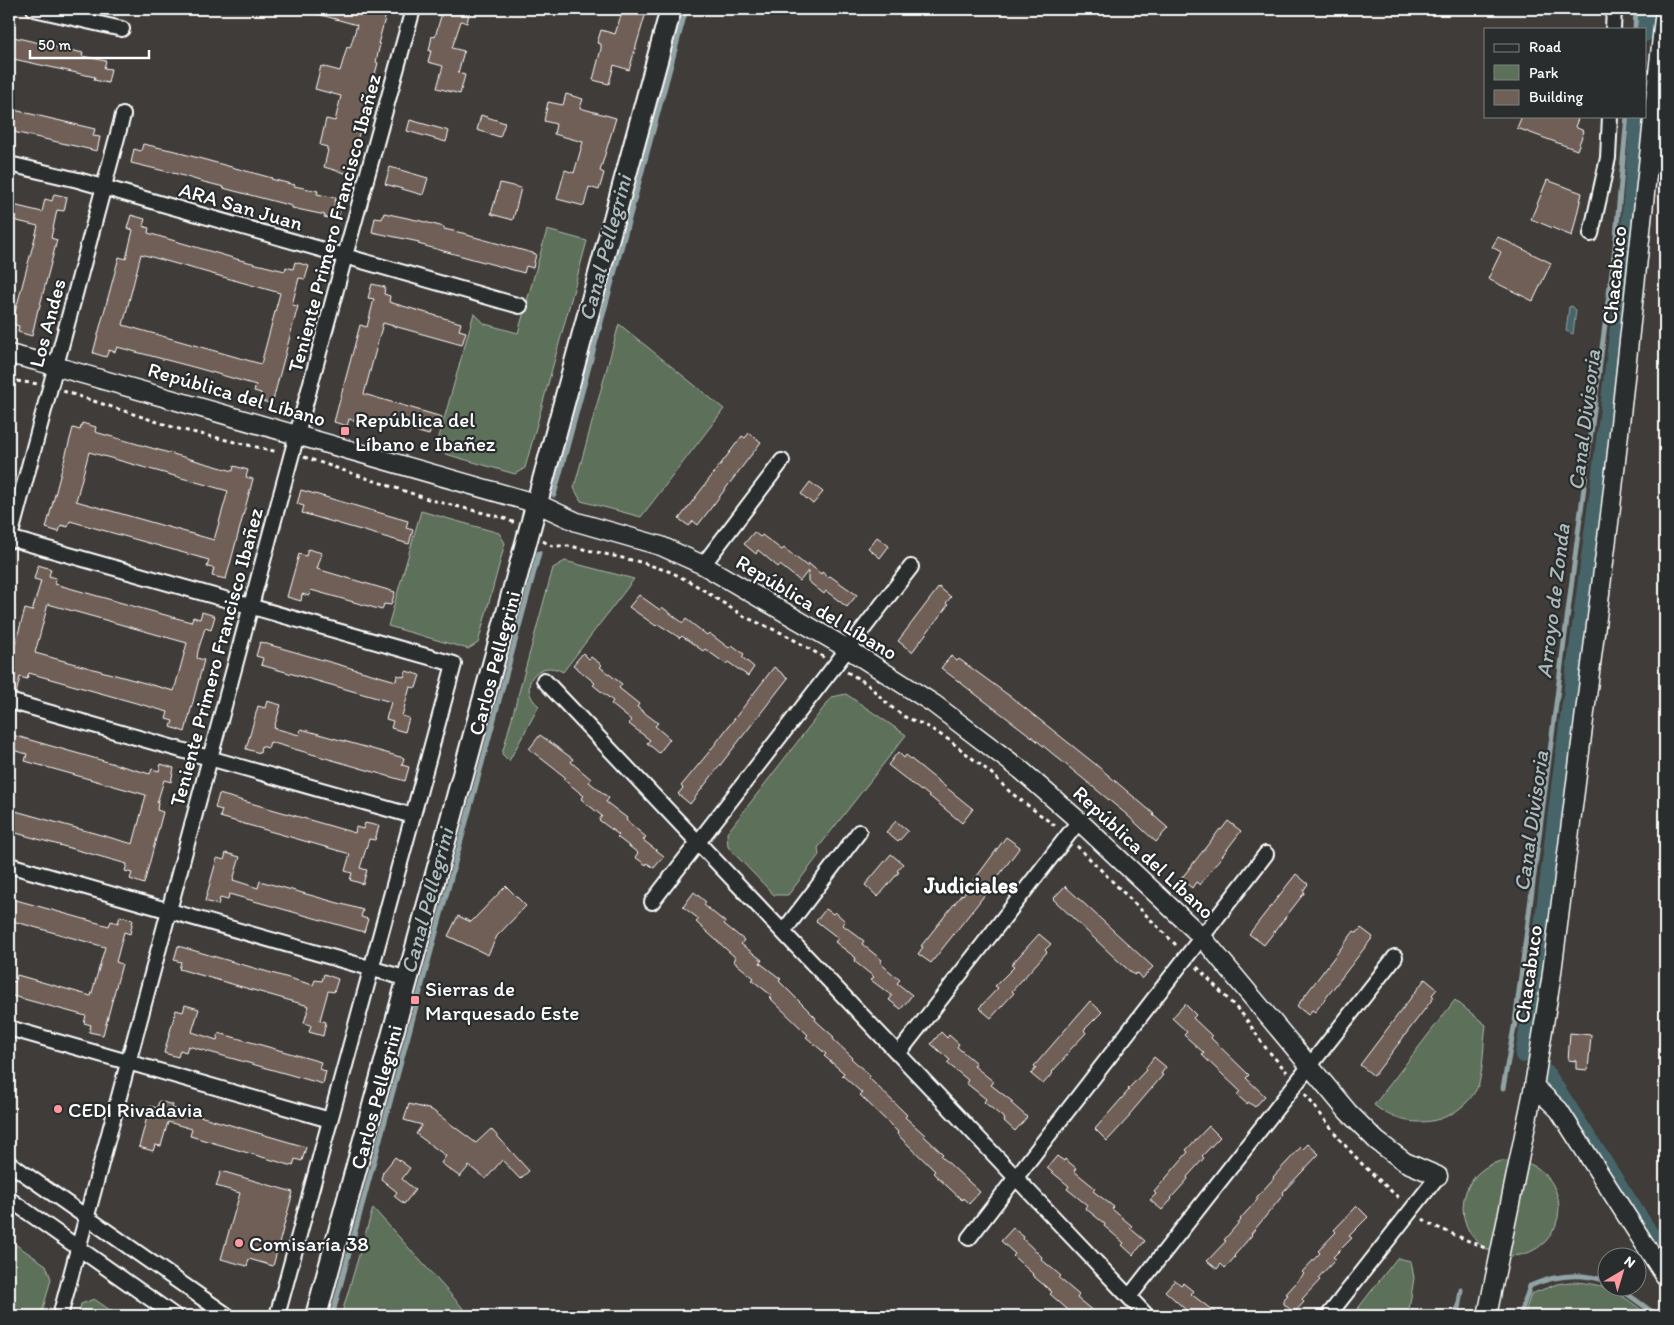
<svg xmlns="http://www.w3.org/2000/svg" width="1674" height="1325" font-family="Itim,sans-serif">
	<rect width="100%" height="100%" fill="#3f3c3a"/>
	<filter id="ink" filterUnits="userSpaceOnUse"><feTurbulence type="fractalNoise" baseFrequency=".02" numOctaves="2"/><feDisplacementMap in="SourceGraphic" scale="10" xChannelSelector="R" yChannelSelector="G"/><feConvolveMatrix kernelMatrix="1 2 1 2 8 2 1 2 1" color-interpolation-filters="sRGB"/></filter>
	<g filter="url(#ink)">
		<path fill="#5d705a" stroke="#aeb8ac" d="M547 230 587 241 525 468 515 474 435 451 474 313 485 324 518 333Z
			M619 324 724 409 641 517 581 501 574 488Z
			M421 511 499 533 505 543 478 643 468 649 388 626Z
			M565 561 634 579 563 672C537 657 516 688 539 706L509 761 502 754 553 568Z
			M846 694 906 735 818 848 819 855 788 895H774L728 847 727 833 832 697Z
			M1455 1000 1486 1025C1483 1044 1484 1065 1479 1083 1477 1090 1471 1098 1466 1103 1441 1128 1401 1128 1374 1105Z
			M1463 1208a48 48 0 1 1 96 0a48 48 0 1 1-96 0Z
			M373 1208 470 1316H341Z
			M9 1240 46 1265 51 1279 41 1316H9Z
			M1397 1258 1411 1261 1414 1278 1408 1316H1352Z
			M1570 1282C1605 1282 1623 1295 1649 1316H1524L1531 1294 1557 1284Z
			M94 1299 119 1316H78L81 1304Z"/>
		<path fill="#476568" stroke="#91a3a4" d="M1572 306 1576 310 1573 334 1566 331 1569 307Z"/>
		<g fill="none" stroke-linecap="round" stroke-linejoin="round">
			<path stroke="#91a3a4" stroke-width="5" d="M1635 29 1636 9
				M554 495 686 9
				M1503 1088 1515 1022 1615 247 1627 116
				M1619 1288 1658 1316
				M332 1316 539 553
				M1457 1316 1461 1290
				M1520 1316 1530 1286C1555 1275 1580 1272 1606 1281"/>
			<path stroke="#476568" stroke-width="16" d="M1645 34 1647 9
				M1523 1055 1536 976 1559 788 1601 465 1627 253 1638 116
				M1547 1073 1665 1256"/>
		</g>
		<path fill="#6f5f56" stroke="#fff" fill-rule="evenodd" d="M314 9H379L387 11 378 44H380L376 62 378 63 348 174 324 167 328 150H327V147L320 145 326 119 335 121 341 96 315 89 321 66 340 71 347 47 350 48 357 25 314 13Z
			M431 9H470L467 23 461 21 452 48 464 51 458 73 465 75 460 94 437 88 443 66 428 62 431 51H429L432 36 435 37 441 16 431 13Z
			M623 9H647L629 70 614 65 609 84 593 80 601 49V44L597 43 601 30 615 34Z
			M9 36 83 53 82 56 106 61 104 68 111 69 108 83 94 80 95 77 9 58Z
			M566 94 583 99 580 108 616 118 600 171 604 173 599 190 589 187 584 206 557 199 565 170 574 173 583 142 554 134 556 124 544 121 548 102 563 105Z
			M14 110 95 129 93 136 100 137 97 151 9 131V117L12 118Z
			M481 115 505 123 500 137 477 130Z
			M1522 116H1579L1575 127 1584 131 1577 150 1517 128Z
			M410 120 449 131 446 142 407 131Z
			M143 144 180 152V153L272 178 271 179 295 185 294 186 318 191 317 194 336 198 334 205 341 206 338 220 324 217 325 215 292 208V206L223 188 224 187 200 181 177 174 131 163 134 149 141 151Z
			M390 167 428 178 423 195 385 184Z
			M1547 180 1582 193 1572 236 1531 219Z
			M500 183 521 188 513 220 491 214Z
			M54 194 67 197 64 211 57 210 51 238 57 240 39 309H38L32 336 18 332 19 326 12 324 38 226 9 219V204L42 212 45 199 52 201Z
			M384 213 421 221 444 227V229L467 234V235L536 254 533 268 526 266 524 273 418 244 419 242 372 232 375 218 382 219Z
			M131 215 145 219 143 226 149 228 148 233 240 260 285 271 286 267 293 269 295 262 309 266 305 279 299 278 292 305 298 306 272 404 259 400 261 393 254 391 256 385 197 368 117 347 115 352 109 350 106 357 93 353 119 257 126 259 133 230 127 228ZM141 254 280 293 261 364 123 325Z
			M1498 237 1551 263 1533 301 1488 279 1501 252 1492 247Z
			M372 284 385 287 384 294 390 296 389 302 461 323 459 330 466 332 462 345 383 323 364 394 442 417 438 430 431 428 429 435 358 415 356 421 349 419 347 426 334 422 360 325 367 327 374 299 368 298Z
			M82 423 96 427 95 432 233 471 234 466 248 470 246 477 253 479 226 579 212 576 214 568 207 567 209 560 70 521 68 527 61 525 59 532 46 528 73 428 80 430ZM89 452 228 491 214 540 76 501Z
			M749 433 761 442 698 525 693 521 689 526 679 519 742 436 745 438Z
			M810 482 823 492 813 504 801 494Z
			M301 490 408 521 406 528 413 530 409 544 302 513 304 506 297 504Z
			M754 532 760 537 762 535 782 550 784 548 808 567V563L821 574 822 572 828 577 830 576 857 595 847 607 826 591 824 594 808 581V571L800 581 780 565 778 567 758 550 756 554 744 544Z
			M877 537 889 546 880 558 868 548Z
			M308 549 322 553 317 569 395 592 391 605 384 604 382 610 311 590 309 596 302 594 301 601 287 597 299 554 306 556Z
			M38 565 51 569 49 576 56 578 55 584 147 610 191 622 193 617 200 619 202 612 215 616 211 630 205 628 198 651 197 658 204 660 185 732 171 727 173 721 166 719 168 712 29 673 27 679 20 677 16 694 9 692V666L25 609 32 611 41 581 34 579ZM48 604 187 643 174 691 35 653Z
			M939 587 951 597 946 603 948 605 912 652 898 641Z
			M639 595 660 610 662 607 683 623 686 619 707 635 709 633 729 648 732 645 744 654 742 657 754 667 748 676 728 662 726 664 705 649 703 651 682 636 680 638 658 624 656 626 629 607Z
			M260 642 396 681 397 675 404 677 406 671 420 675 416 688 410 687 402 716 409 718 405 732 391 728 393 721 386 719 391 702 261 665 263 658 256 656Z
			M583 653 589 659 591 657 602 665 600 667 622 684 619 688 639 704 637 707 658 723 655 726 670 739 659 753 647 743 650 740 629 724 631 720 611 704 613 701 593 685 595 683 573 665Z
			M951 656 957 661 959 659 1011 697 1094 763 1154 814 1153 815 1168 828 1156 842 1126 814 1036 740 941 668Z
			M774 667 788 678 690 804 678 794 683 788 681 786 709 752Z
			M267 701 281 705 274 728 299 735 301 729 404 758 402 765 409 767 405 781 270 742 268 748 261 746 260 753 246 749 258 706 265 708Z
			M9 734 150 774 152 769 159 771 161 764 174 768 171 782 164 780 157 803H158L157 810 163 812 144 884 130 879 132 873 125 871 127 864 9 831V821L12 810 133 844 146 795 25 761 27 754 9 749Z
			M540 735 573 759 571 762 591 779 589 782 609 798 606 802 627 818 626 820 646 837 643 840 664 856 654 868 647 863 646 865 635 857 638 853 617 837 619 835 599 820 602 816 581 799 584 796 563 779 565 777 529 749Z
			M898 752 904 758 906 755 973 809 962 823 922 790 921 791 888 765Z
			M219 794 355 833 356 827 363 829 365 823 379 826 375 840 369 839 360 868 367 870 363 884 350 880 352 873 345 871 350 854 220 817 222 810 215 808Z
			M896 821 908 831 898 842 886 832Z
			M1228 821 1241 831 1200 885 1196 882 1192 888 1181 879 1220 829 1221 830Z
			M1006 837 1020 847 980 901 931 963 918 954 923 947 921 946 962 894 963 895Z
			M226 853 240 857 233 880 258 888 260 881 363 910 361 917 368 919 364 932 229 894 228 900 220 898 218 905 205 901 217 858 224 860Z
			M891 854 903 864 897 871 899 872 878 897 865 885Z
			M1296 874 1308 884 1303 891 1305 892 1264 945 1249 934Z
			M506 886 526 906 497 936 488 955 448 936 458 916 471 922Z
			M1065 886 1153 967 1142 979 1137 973 1134 975 1115 958 1053 899Z
			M694 892 706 902 704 905 725 922 724 924 744 940 741 944 762 960 760 963 781 979 779 981 816 1018 815 1020 834 1037 833 1039 852 1057 851 1058 870 1076 869 1078 907 1115 905 1117 925 1135 924 1136 943 1154 941 1156 980 1192 969 1204 963 1198 962 1200 933 1173 935 1171 897 1134 898 1132 860 1095 862 1093 842 1075 844 1073 824 1056 826 1054 806 1037 808 1035 769 997 771 995 752 980 754 978 733 961 736 958 696 922 699 919 683 907Z
			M9 898 109 926 111 921 118 923 120 916 133 920 130 934 124 932 116 962 122 964 103 1035 89 1032 91 1025 84 1023 86 1016 9 995V980L15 982 17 975 91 996 105 947 9 920Z
			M826 909 833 914 835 912 845 921 843 925 864 941 862 944 882 960 880 963 900 980 897 983 912 995 901 1009 889 1000 892 996 871 980 874 977 854 961 856 958 835 942 838 938 816 921Z
			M1361 928 1373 937 1315 1012 1312 1010 1308 1015 1297 1006 1354 931 1357 933Z
			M1039 934 1051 944 1045 950 1047 952 1012 991 1014 993 991 1018 979 1008 998 988 995 986 1014 967 1011 965Z
			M178 946 313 985 315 980 322 981 324 974 338 979 334 992 328 991 320 1020 326 1022 323 1036 309 1032 311 1025 304 1023 309 1006 179 969 181 962 174 960Z
			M1425 979 1437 989 1432 995 1434 997 1374 1076 1360 1065Z
			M1090 1001 1102 1012 1084 1030 1086 1033 1068 1052 1069 1053 1052 1072 1053 1073 1043 1084 1031 1074 1036 1068 1034 1066Z
			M1185 1004 1196 1015 1193 1018 1212 1036 1211 1038 1249 1075 1246 1078 1265 1096 1255 1107 1248 1102 1247 1104 1237 1095 1240 1091 1202 1055 1204 1053 1184 1035 1187 1032 1172 1018Z
			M185 1005 199 1009 192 1032 217 1040 219 1033 321 1062 319 1069 326 1071 323 1084 188 1046 186 1052 180 1050 178 1057 164 1053 176 1010 183 1012Z
			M941 1032 947 1038 949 1035 959 1044 957 1047 976 1063 974 1066 994 1082 991 1085 1013 1102 1011 1103 1027 1117 1015 1131 1004 1121 1005 1119 984 1102 986 1099 966 1083 968 1080 947 1063 950 1060 931 1044Z
			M1570 1033 1591 1035 1588 1070 1576 1069V1061L1568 1060Z
			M1154 1057 1166 1067 1161 1074 1163 1075 1129 1115 1130 1116 1107 1141 1095 1129 1129 1090 1128 1089 1146 1070 1145 1069Z
			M159 1101 173 1105 172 1108 306 1147 302 1161 295 1159 293 1166 279 1162 190 1136 192 1129 168 1122 161 1146 155 1145 153 1151 139 1147 150 1106 157 1108Z
			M409 1104 432 1110 476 1143 491 1129 529 1171 520 1179 502 1160 486 1179 469 1166 460 1177 441 1163 446 1156 416 1134 422 1125 404 1120Z
			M1209 1126 1220 1137 1202 1156 1204 1158 1187 1177 1188 1179 1171 1198 1172 1199 1162 1210 1150 1200 1156 1194 1154 1192 1188 1152 1186 1150Z
			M1308 1144 1319 1154 1283 1192 1284 1194 1251 1234 1252 1235 1234 1256 1235 1257 1225 1268 1221 1264 1217 1269 1207 1261 1226 1241 1224 1240 1241 1220 1240 1219 1258 1199 1256 1198 1274 1178 1273 1177 1301 1147 1303 1149Z
			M1057 1156 1064 1161 1065 1159 1076 1168 1074 1171 1095 1188 1093 1191 1114 1207 1112 1209 1132 1226 1130 1228 1145 1241 1133 1255 1122 1245 1124 1243 1104 1226 1105 1224 1085 1208 1087 1205 1067 1189 1069 1186 1047 1168Z
			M395 1157 410 1168 402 1179 415 1190 404 1204 394 1196 397 1192 381 1179 383 1172Z
			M221 1171 293 1192 273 1266 249 1259 247 1266 221 1259 240 1193 216 1186Z
			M1357 1206 1368 1217 1349 1236 1352 1238 1333 1257 1336 1259 1318 1278 1320 1280 1302 1299 1304 1302 1294 1313 1284 1304V1299L1288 1295 1286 1294 1304 1274 1302 1272 1320 1253 1318 1251 1336 1232 1334 1230Z
			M1013 1228 1024 1237 1023 1239 1042 1257 1041 1259 1061 1276 1059 1278 1079 1295 1077 1298 1099 1316H1075L1050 1294 1052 1292 1032 1275 1033 1274 1013 1256 1015 1254 1001 1241Z
			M1175 1280 1181 1285 1183 1283 1193 1291 1191 1294 1220 1316H1181L1186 1310 1165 1291Z"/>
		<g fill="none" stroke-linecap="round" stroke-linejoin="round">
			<g stroke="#fff" stroke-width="18">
				<path id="minor" d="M34 9 122 29
					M1613 29 1614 9
					M9 164 78 180 520 306
					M1591 234 1608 158 1610 116
					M9 538 454 664 277 1316
					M9 541 123 115
					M703 565 782 461
					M544 680 1147 1316
					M9 701 413 816
					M9 865 408 979
					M652 902 911 567
					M783 932 859 832
					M9 1028 330 1120
					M898 1054 1079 821
					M9 1163 228 1316
					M9 1199 175 1316
					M969 1238 1266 854
					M1129 1297 1395 957
					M60 1316 345 256 413 9
					M1328 1316 1438 1176"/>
			</g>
			<g stroke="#fff" stroke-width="21">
				<path id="tertiary" d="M9 354 37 361 538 504 577 522 661 546 703 565 848 649 934 704 1021 770 1079 821 1202 937 1348 1112 1377 1141 1405 1162 1438 1176
					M1534 1086 1559 1110 1665 1276
					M1487 1316 1534 1086 1551 980 1611 507 1665 9"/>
			</g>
			<g stroke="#fff" stroke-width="24">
				<path id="secondary" d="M316 1316 671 9"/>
			</g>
			<path stroke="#fff" stroke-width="3" stroke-dasharray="4 4" stroke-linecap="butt" d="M9 380 38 384
				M63 391 179 429 278 452
				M304 457 431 500 504 518 515 523
				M543 541 552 546H570L640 562 671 572 694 584 745 617 784 634 825 658
				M847 672 866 683 890 706 905 717 925 725 949 740 991 773 1010 792 1058 828
				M1077 846 1177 946
				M1197 967 1244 1016 1265 1047 1287 1072
				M1305 1094 1341 1141 1364 1166 1401 1200
				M1423 1219 1432 1225 1485 1248"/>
			<use href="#minor" stroke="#2a2d2e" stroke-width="14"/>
			<use href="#tertiary" stroke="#2a2d2e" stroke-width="18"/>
			<use href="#secondary" stroke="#2a2d2e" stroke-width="20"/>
		</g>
	</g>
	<g fill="#ff9aa2" stroke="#2a2d2e" stroke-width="2">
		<rect x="340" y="426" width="10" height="10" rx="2.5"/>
		<rect x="410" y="995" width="10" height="10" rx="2.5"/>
		<circle cx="58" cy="1109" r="5"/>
		<circle cx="239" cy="1243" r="5"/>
	</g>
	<g text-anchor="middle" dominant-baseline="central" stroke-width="4.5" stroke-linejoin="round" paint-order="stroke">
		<g font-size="21" fill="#fff" stroke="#2a2d2e">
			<text transform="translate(241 206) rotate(16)">ARA San Juan</text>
			<text transform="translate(334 223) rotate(-75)">Teniente Primero Francisco Ibañez</text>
			<text transform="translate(1614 275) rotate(-84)">Chacabuco</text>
			<text transform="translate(47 323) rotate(-75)">Los Andes</text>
			<text transform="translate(237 394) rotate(16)">República del Líbano</text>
			<text transform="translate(817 607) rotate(31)">República del Líbano</text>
			<text transform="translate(216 657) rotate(-75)">Teniente Primero Francisco Ibañez</text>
			<text transform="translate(494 663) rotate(-75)">Carlos Pellegrini</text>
			<text transform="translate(1144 852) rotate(43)">República del Líbano</text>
			<text transform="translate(1528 974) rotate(-82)">Chacabuco</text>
			<text transform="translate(376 1097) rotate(-75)">Carlos Pellegrini</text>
		</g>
		<g font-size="21" fill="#fff" stroke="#2a2d2e" text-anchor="start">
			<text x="355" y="419">República del<tspan x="355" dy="24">Líbano e Ibañez</tspan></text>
			<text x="425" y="988">Sierras de<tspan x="425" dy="24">Marquesado Este</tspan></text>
			<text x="68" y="1109">CEDI Rivadavia</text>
			<text x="249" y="1243">Comisaría 38</text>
		</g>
		<g font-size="22" font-style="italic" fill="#acbabb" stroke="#2a2d2e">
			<text transform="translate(605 248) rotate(-75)">Canal Pellegrini</text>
			<text transform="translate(1584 420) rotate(-83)">Canal Divisoria</text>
			<text transform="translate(1553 601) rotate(-83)">Arroyo de Zonda</text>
			<text transform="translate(1531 821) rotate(-82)">Canal Divisoria</text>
			<text transform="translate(427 901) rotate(-75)">Canal Pellegrini</text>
		</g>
		<g font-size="22" font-weight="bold" fill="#fff" stroke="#2a2d2e">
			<text x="971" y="885">Judiciales</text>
		</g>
	</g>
	<rect width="1674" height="1325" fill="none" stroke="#2a2d2e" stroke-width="30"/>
	<rect x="15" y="15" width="1644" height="1295" fill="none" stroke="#fff" stroke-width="2" filter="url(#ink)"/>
	<rect x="1484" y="28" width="162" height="90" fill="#2a2d2e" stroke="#7f8182"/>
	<rect x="1494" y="44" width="25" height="8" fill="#2a2d2e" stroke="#7f8182"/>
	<text x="1529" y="52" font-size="15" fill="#ffffff">Road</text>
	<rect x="1494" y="65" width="25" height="15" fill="#5d705a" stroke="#7f8182"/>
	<text x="1529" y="78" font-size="15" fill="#ffffff">Park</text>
	<rect x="1494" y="90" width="25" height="15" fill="#6f5f56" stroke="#7f8182"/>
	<text x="1529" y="102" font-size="15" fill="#ffffff">Building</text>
	<g transform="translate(1622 1272) rotate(38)"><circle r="24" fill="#2a2d2e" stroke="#7f8182"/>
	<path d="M0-4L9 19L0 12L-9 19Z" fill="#ff9aa2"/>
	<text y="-8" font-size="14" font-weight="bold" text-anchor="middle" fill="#ffffff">N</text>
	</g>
	<path d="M30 50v8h119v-8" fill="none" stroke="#ffffff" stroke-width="2.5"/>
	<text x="38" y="50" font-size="15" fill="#ffffff" stroke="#2a2d2e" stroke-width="4" paint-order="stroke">50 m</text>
</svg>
